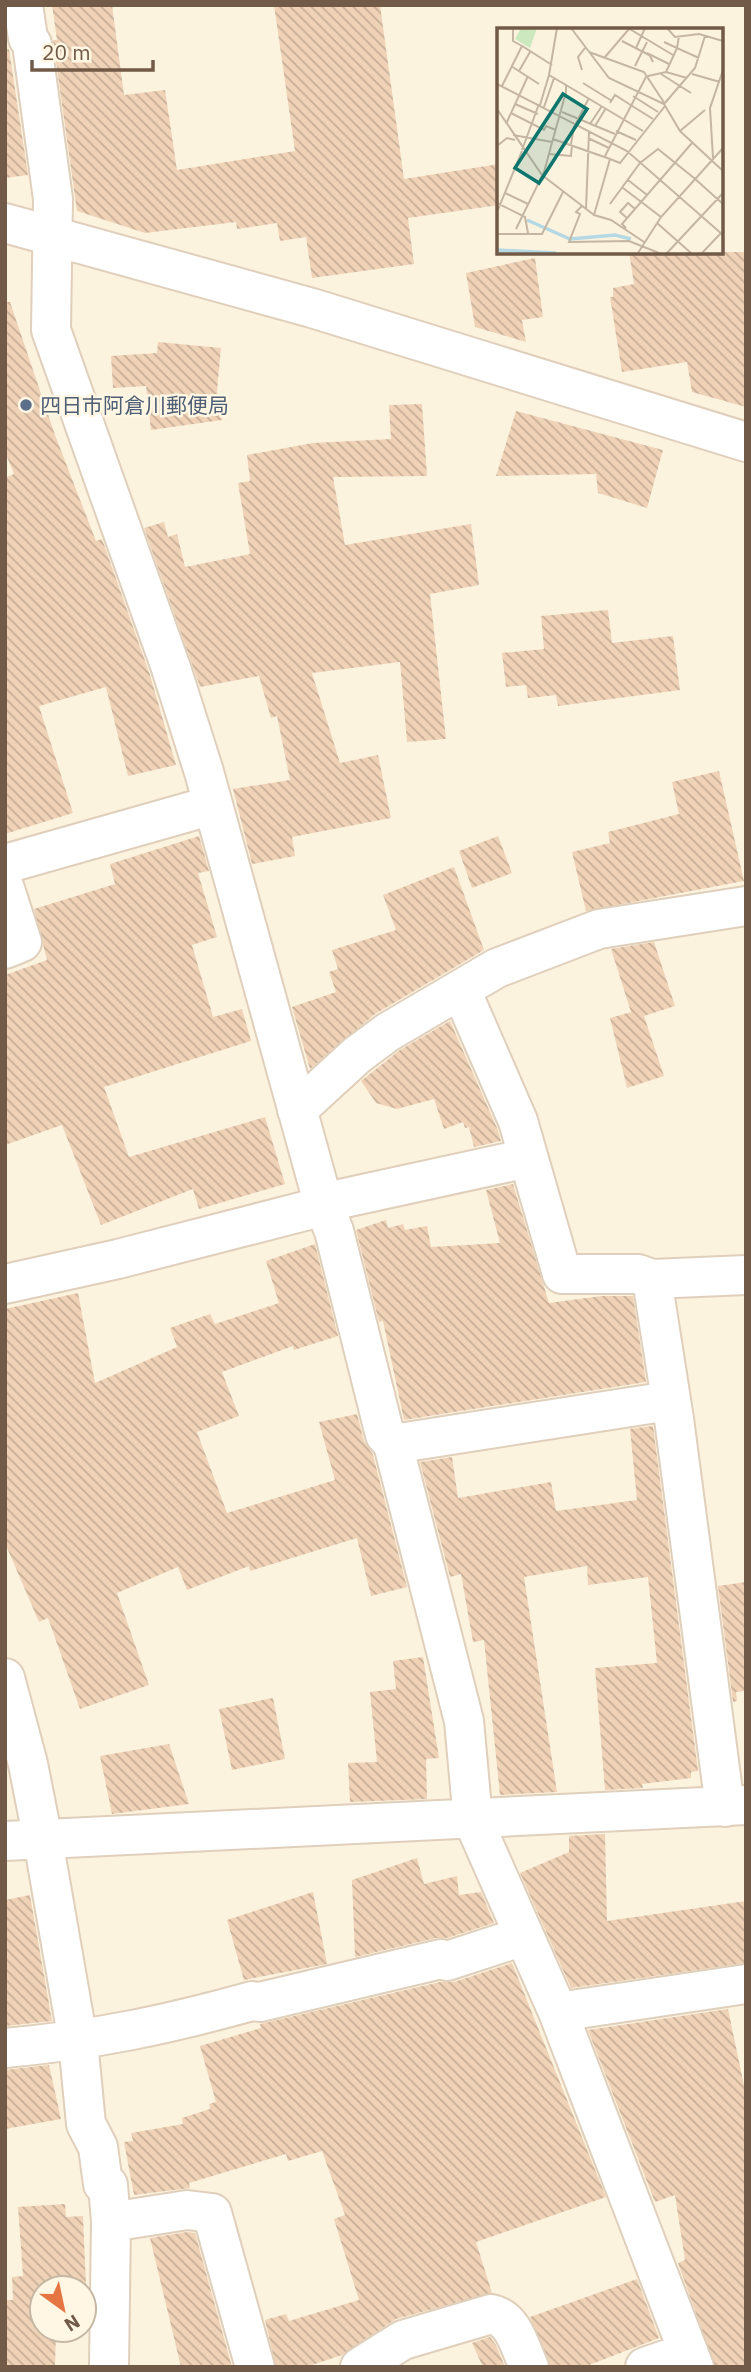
<svg xmlns="http://www.w3.org/2000/svg" width="751" height="2372" font-family="'IBM Plex Sans','Noto Sans JP',sans-serif">
	<defs>
		<pattern id="building-back-hatch" width="6" height="6" patternUnits="userSpaceOnUse" patternTransform="scale(1.75)"><rect width="6" height="6" fill="#f0d3b7"/><path d="M-1 5l2 2M0 0l6 6M5-1l2 2" fill="none" stroke="#c7ae97"/></pattern>
	</defs>
	<rect width="100%" height="100%" fill="#fcf3df"/>
	<path fill="url(#building-back-hatch)" fill-rule="evenodd" d="M52 5H112L124 95 165 90 177 170 295 151 274 5H380L404 179 499 164V205L408 218 414 264 312 278 306 237 280 241 277 223 237 229 236 222 145 233 77 211 53 40H57Z
		M9 49 28 175 5 178V50Z
		M629 252H746V407L692 392 687 362 622 372 610 297H613V288L634 284Z
		M535 258 543 317 522 320 526 342 475 327 466 273Z
		M5 302H10L55 435 96 541 102 539 150 675 176 765 128 776 106 687 39 706 73 813 5 834V478L14 474 5 452Z
		M158 342 221 348 217 391 222 420 151 430 146 386 113 388 111 356 157 353Z
		M422 404 427 476 333 477 345 545 471 524 479 585 430 594 446 739 407 742 400 662 312 673 340 763 378 755 391 818 292 837 295 856 252 864 233 789 290 780 277 716 271 718 259 676 200 687 144 528 164 522 168 537 177 534 185 567 250 554 238 483 250 481 247 455 313 443 391 439 389 405Z
		M516 411 663 450 647 508 598 493 596 474 496 476Z
		M608 610 612 643 673 636 680 690 558 706 556 695 528 698 526 685 506 687 502 653 544 649 541 616Z
		M719 771 744 881 586 911 572 852 610 843 608 832 679 814 672 782Z
		M199 836 209 871 198 873 217 937 192 945 213 1017 242 1009 251 1041 104 1087 129 1157 265 1117 285 1184 199 1209 193 1189 101 1225 62 1125 5 1145V975L47 960 34 909 115 884 110 864Z
		M498 836 512 873 472 888 459 851Z
		M454 867 484 950 375 1014 310 1069 292 1007 336 992 329 972 338 969 332 950 396 930 383 895Z
		M654 942 675 1006 644 1016 664 1076 627 1088 610 1018 631 1012 611 949Z
		M450 1021 497 1128 501 1141 474 1147 469 1127 465 1128 463 1122 444 1129 434 1099 397 1109 376 1103 361 1081 400 1050Z
		M513 1184 549 1303 601 1296H633L646 1382 404 1420 383 1321 379 1322 356 1230 386 1220 388 1228 403 1224 405 1230 427 1226 431 1247 500 1243 486 1190Z
		M315 1244 338 1336 294 1350 293 1346 222 1372 239 1416 197 1432 227 1513 335 1480 319 1422 357 1414 364 1441 373 1455 407 1587 371 1596 357 1538 250 1571 249 1566 187 1590 178 1567 117 1593 149 1685 80 1709 48 1618 39 1622 5 1543V1309L78 1293 95 1383 177 1347 170 1328 210 1314 215 1324 279 1303 266 1261Z
		M653 1426 698 1771 691 1772V1778L642 1784 643 1788 605 1790 595 1668 657 1663 648 1577 588 1585 587 1566 524 1577 557 1792 500 1795 484 1640 473 1642 461 1574 450 1577 420 1462 452 1457 458 1498 551 1482 556 1511 637 1500 630 1429Z
		M746 1582V1691L736 1692 737 1701 733 1702 718 1586Z
		M423 1657 439 1758 426 1759 427 1799 350 1802 348 1763 377 1762 370 1692 396 1689 393 1661Z
		M273 1698 285 1759 232 1770 219 1709Z
		M169 1744 189 1804 112 1814 100 1756Z
		M605 1834 607 1921 746 1901V1963L571 1988 520 1873 569 1852V1836Z
		M417 1858 424 1884 457 1876 459 1895 481 1892 494 1923 447 1938H436L355 1957 352 1880Z
		M313 1892 327 1964 244 1980 227 1920Z
		M30 1895 52 2021 5 2026V1900Z
		M512 1963 606 2197 476 2242 492 2293 396 2319 342 2355 306 2367H276L265 2320 286 2314 289 2321 359 2300 334 2219 345 2215 322 2151 288 2161 286 2154 189 2183 190 2188 134 2195 124 2142 133 2141 131 2133 183 2124 182 2118 210 2109 209 2104 216 2102 200 2046 261 2028 260 2024 440 1982H454Z
		M728 2009 746 2095V2367H715L678 2263 685 2260 675 2195 655 2202 588 2030Z
		M49 2065 61 2119 5 2129V2070Z
		M65 2204 66 2217 83 2216 88 2332 56 2333 55 2367H5V2300H13L12 2277 23 2276 18 2207ZM42 2288H84V2330H42Z
		M187 2232 195 2233 232 2367H181L150 2238Z
		M637 2279 659 2338 584 2367H550L530 2317Z
		M490 2337 496 2345 505 2367H483L472 2343Z"/>
	<g fill="none" stroke-linecap="round" stroke-linejoin="round">
		<g stroke="#dfcfbb" stroke-width="42">
			<path id="minor" d="M23 5 28 38 32 44 53 199 51 330 171 668 204 772 324 1206 340 1199 528 1158
				M5 223 312 308 746 442
				M5 864 213 805
				M5 889 22 942 5 949
				M461 990 518 1121 562 1274H638L652 1279
				M297 1110 357 1055 388 1032 497 968 599 929 746 906
				M5 1284 118 1259 324 1206 334 1231 385 1435 393 1444 464 1721 473 1820 558 2012 694 2367
				M393 1444 669 1401
				M5 1678 28 1764 43 1840 78 2041 86 2124 98 2147 103 2184 108 2185 111 2222 109 2367
				M725 1807 674 1419 652 1279 746 1275
				M5 1841 746 1805
				M558 2012 746 1984
				M5 2048C94 2040 166 2025 252 2001L260 2002 441 1959 447 1961 524 1936
				M111 2222 187 2210 212 2213 255 2367
				M360 2367 403 2340 491 2314C514 2318 520 2348 529 2367
				M645 2367 688 2352"/>
		</g>
		<use href="#minor" stroke="#fff" stroke-width="38"/>
	</g>
	<circle fill="#5c6f8a" stroke="#fff7e4" stroke-width="2.5" cx="26" cy="405" r="7"/>
	<g text-anchor="middle" dominant-baseline="central" stroke-width="5" stroke-linejoin="round" paint-order="stroke">
		<g font-size="21" fill="#4e5e75" stroke="#fff7e4" text-anchor="start">
			<text x="40" y="405">四日市阿倉川郵便局</text>
		</g>
	</g>
	<g transform="translate(497 28)">
		<rect width="226" height="226" fill="#fcf3df"/>
		<path d="M24 0H40L33 20 18 11Z" fill="#cbe8be"/>
		<path fill="none" stroke="#b4d9e4" stroke-width="3.5" d="M30 192 73 211 118 207 134 211M0 222 59 225"/>
		<path fill="none" stroke="#c4b6a2" stroke-width="2" d="M16 0V13L25 18M60 0 52 47 69 57V64L56 111 113 131 97 187 114 192 147 214M74 0 112 50 167 76 183 103 226 143M131 0 176 27M170 0 178 9 202 6 226 13M125 13 152 27M167 14 180 20 182 8M139 20 148 0M92 24 147 44 168 76M108 29 132 1M156 34 152 26 172 36M14 38 42 56M138 38 150 14M85 42 81 29 88 20M22 43 33 24M169 44 180 20 202 30M164 46 194 65M195 46 223 54M151 48 169 44 190 50M86 55 115 73M0 56 130 123 226 207M69 57 146 103M5 58 25 18 55 37M136 68 161 84M113 75 118 67 132 76M18 76 41 86M132 76 156 91M167 76 198 40 208 8M43 77 52 47M47 79 57 50M0 81 45 147 97 187M65 84 118 106M14 85 47 102 49 98 59 102M9 96 31 48M93 96 105 78M98 98 109 80M119 103 139 112M183 103 208 82M16 107 55 114M91 110 112 120M74 116 77 99 92 70M0 118 10 110 18 112M25 122 42 76M52 126 74 128 75 117M108 128 150 47M216 130 213 80 226 42M113 131 123 135 168 78M197 150 226 176M131 152 150 167M126 160 164 189M8 165 31 176M0 175 28 189 31 205M113 176 143 135 161 121 197 150M85 178 79 184 83 186 72 214 132 213 162 225M89 181 92 104M0 184 25 123M130 190 123 184 131 175 138 181M160 195 194 225M129 200 125 196 195 115M19 201 47 144 56 111M0 206H45L66 164M141 225 164 189 226 120M170 225 226 165M205 225 224 205"/>
		<path fill="#0f766e" fill-opacity="0.15" stroke="#0f766e" stroke-width="3.5" d="M66 66 90 81 42 155 18 140Z"/>
		<rect width="226" height="226" fill="none" stroke="#715a47" stroke-width="3.5"/>
	</g>
	<rect width="751" height="2372" fill="none" stroke="#715a47" stroke-width="14"/>
	<g transform="translate(63 2309) rotate(147)"><circle r="33" fill="#fff7e4" stroke="#c6b8a5" stroke-width="2"/>
	<path d="M0-5L12 26L0 18L-12 26Z" fill="#e57644"/>
	<text y="-10" font-size="19" font-weight="bold" text-anchor="middle" fill="#715a47">N</text>
	</g>
	<path d="M32 60v10h121v-10" fill="none" stroke="#715a47" stroke-width="3.5"/>
	<text x="42" y="60" font-size="21" fill="#715a47" stroke="#fff7e4" stroke-width="5" paint-order="stroke">20 m</text>
</svg>
